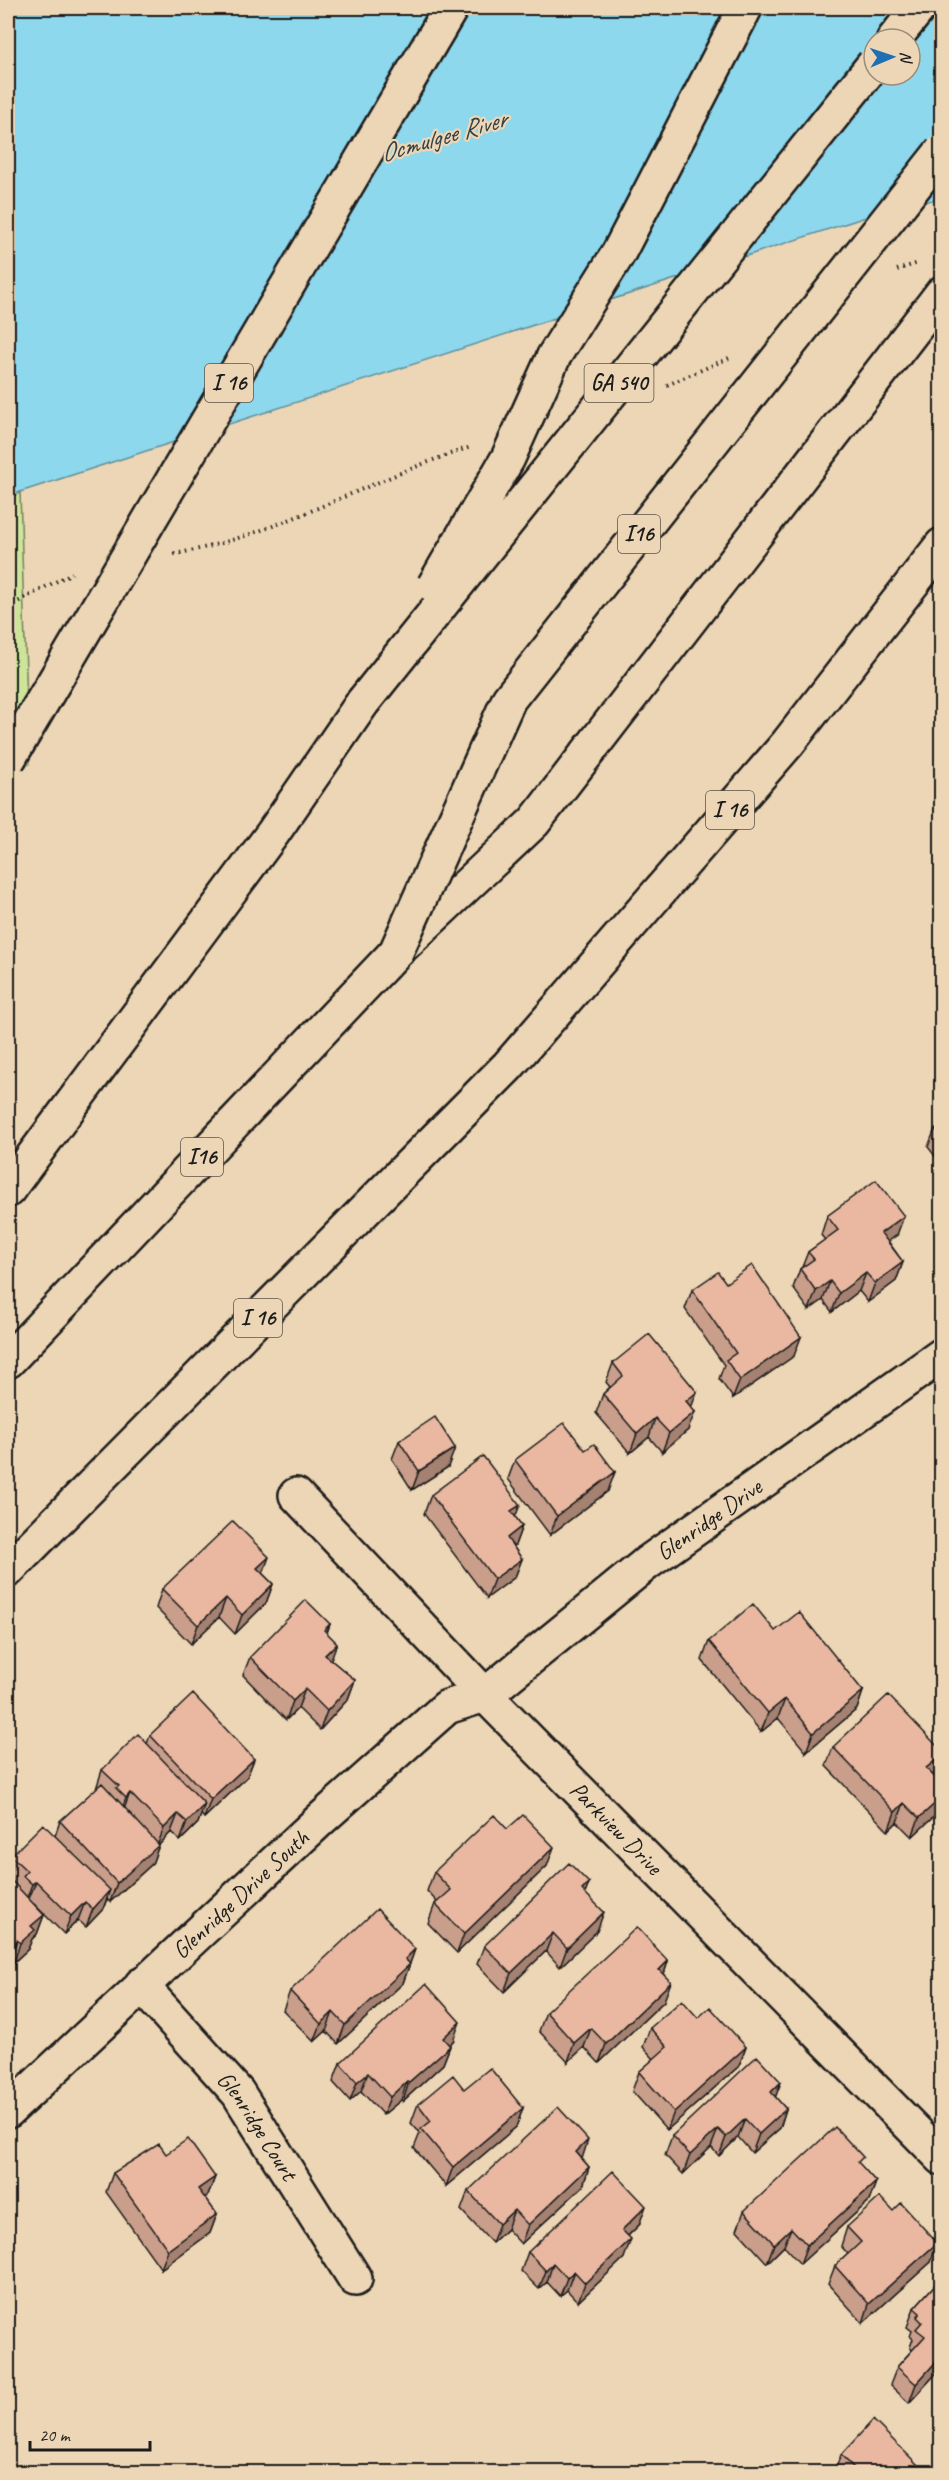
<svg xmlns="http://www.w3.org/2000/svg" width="949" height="2480" font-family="Caveat,sans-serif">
	<rect width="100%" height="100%" fill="#edd6b5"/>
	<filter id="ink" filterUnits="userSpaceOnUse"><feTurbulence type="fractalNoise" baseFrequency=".0167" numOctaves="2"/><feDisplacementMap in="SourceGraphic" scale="12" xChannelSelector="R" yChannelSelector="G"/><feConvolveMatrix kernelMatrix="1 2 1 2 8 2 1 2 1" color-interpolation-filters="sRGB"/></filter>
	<g filter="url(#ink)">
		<path fill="#cde49a" stroke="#74805b" stroke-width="1.5" d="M20 492 29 764 8 777V499Z"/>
		<path fill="#8dd8ed" stroke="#608d99" stroke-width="1.5" fill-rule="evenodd" d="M8 8H941V198L872 215 20 492 8 499ZM874 39H910V75H874Z"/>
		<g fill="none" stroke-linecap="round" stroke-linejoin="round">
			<g stroke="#1c1c1c" stroke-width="38">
				<g id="minor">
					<path id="s1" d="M296 1495 485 1695 942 2158"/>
					<path id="s2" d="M141 1985 238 2093 355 2279"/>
					<path id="s3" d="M8 2111 321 1819 447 1707 485 1695 647 1563 942 1355"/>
				</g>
			</g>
			<g stroke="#1c1c1c" stroke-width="38">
				<path id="motorway" d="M894 39 919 8
					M554 356 618 254 745 8
					M8 1190 273 833 363 702
					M8 1361 396 952 534 822 942 293
					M8 1570 508 1066 788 743 942 545"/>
			</g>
			<path stroke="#1c1c1c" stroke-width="4" stroke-dasharray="1.5 4.5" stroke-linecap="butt" d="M897 270 918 263
				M667 385 729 358
				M174 554C275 537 372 478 471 447
				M8 607 72 573"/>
			<use href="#minor" stroke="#edd6b5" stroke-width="33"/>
			<use href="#motorway" stroke="#edd6b5" stroke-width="33"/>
			<g stroke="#1c1c1c" stroke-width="38" stroke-linecap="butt">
				<path id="motorway-bridge" d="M434 586 508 458 554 356
					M363 702 874 64
					M8 760 451 8
					M396 952 509 699 942 151"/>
			</g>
			<use href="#motorway-bridge" stroke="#edd6b5" stroke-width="33"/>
		</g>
		<path fill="#c99e8a" stroke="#1c1c1c" stroke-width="1.5" d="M942 1124V1165L928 1147 935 1129Z
			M827 1216 897 1235 888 1241 903 1262 896 1281 868 1302 859 1291 832 1312 823 1300 809 1310 793 1288 800 1269 802 1267 808 1252 825 1240 821 1235Z
			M726 1283 794 1356 733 1398 719 1379 724 1365 685 1309 692 1290Z
			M613 1363 692 1408 688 1430 662 1452 649 1437 630 1453 596 1413 603 1394 610 1387 606 1382Z
			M399 1441 448 1467 412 1490 392 1459Z
			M515 1460 608 1491 550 1535 508 1479Z
			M942 1492V1508L938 1503Z
			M431 1495 515 1517 522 1526 515 1545 513 1546 522 1559 515 1577 487 1598 424 1514Z
			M263 1574 273 1584 266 1603 235 1634 219 1617 191 1644 156 1608 162 1589Z
			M330 1624 327 1633 331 1660 355 1680 348 1699 320 1730 298 1708 286 1720 243 1675 250 1657Z
			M775 1631 863 1691 857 1709 806 1752 778 1718 761 1732 702 1660 709 1641Z
			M150 1735 254 1759 247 1777 204 1818 201 1814 198 1823 180 1841 171 1832 159 1845 152 1864 110 1902 107 1899 103 1909 86 1927 78 1920 64 1934 34 1904 44 1915 37 1934 32 1939 28 1949 14 1962 10 1959 8 1961V1867L11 1856 55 1836 60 1821 96 1789 102 1770 147 1744Z
			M833 1747 942 1751V1757L936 1772 933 1775 942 1785 941 1810 912 1837 897 1822 888 1831 826 1766Z
			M507 1829 547 1866 457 1953 428 1923 435 1904 437 1902 427 1891 434 1872Z
			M589 1883 585 1893 597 1931 560 1967 546 1951 504 1992 477 1964 484 1946Z
			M415 1949 403 1983 338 2044 326 2031 314 2042 283 2010 290 1991Z
			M668 1961 664 1974V2001L599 2063 584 2047 568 2062 539 2031 546 2012Z
			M698 2018 746 2047 739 2066 667 2130 632 2091 639 2072 654 2059 643 2047 650 2028Z
			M453 2041 449 2045 450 2046 443 2064 403 2101 401 2100 383 2115 361 2091 350 2101 333 2082 340 2063Z
			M781 2082 775 2097 786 2109 780 2128 752 2153 738 2137 719 2156 711 2147 683 2174 665 2155 672 2136Z
			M464 2089 523 2108 516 2127 446 2186 414 2148 420 2133 411 2123 418 2104Z
			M166 2154 215 2177 208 2195 205 2198 217 2214 210 2233 161 2269 106 2192 113 2173Z
			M582 2159 589 2167 583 2186 521 2244 507 2229 492 2243 461 2210 468 2191Z
			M860 2165 876 2182 869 2201 800 2264 784 2246 767 2263 737 2230 744 2211Z
			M893 2211 931 2262 863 2323 828 2284 835 2266 848 2254 841 2246 847 2227Z
			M639 2225 628 2236 624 2258 578 2302 567 2290 560 2296 547 2282 539 2289 521 2271 528 2252Z
			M942 2277V2367L909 2403 890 2385 897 2367 912 2350 910 2347 913 2339 910 2336 912 2331 907 2327 914 2308Z
			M841 2455 925 2472H834Z"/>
		<path fill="#a48171" stroke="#1c1c1c" stroke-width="1.5" d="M904 1216 897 1235 875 1251 881 1233Z
			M903 1262 896 1281 868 1302 875 1283Z
			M866 1273 859 1291 832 1312 839 1293Z
			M830 1281 823 1300 809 1310 816 1291Z
			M801 1337 794 1356 733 1398 740 1380Z
			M697 1392 690 1411 686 1401Z
			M695 1412 688 1430 662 1452 669 1433Z
			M655 1418 649 1437 630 1453 637 1434Z
			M455 1448 448 1467 412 1490 419 1471Z
			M615 1472 608 1491 550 1535 557 1516Z
			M520 1505 513 1523 511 1511Z
			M522 1526 515 1545 500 1557 507 1538Z
			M269 1557 262 1576 257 1568Z
			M522 1559 515 1577 487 1598 494 1579Z
			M273 1584 266 1603 235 1634 242 1615Z
			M226 1598 219 1617 191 1644 198 1625Z
			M330 1624 323 1643 324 1630Z
			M337 1643 330 1662 325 1655Z
			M355 1680 348 1699 320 1730 327 1711Z
			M305 1689 298 1708 286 1720 293 1701Z
			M863 1691 857 1709 806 1752 813 1733Z
			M785 1699 778 1718 761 1732 768 1713Z
			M942 1755V1757L936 1772 919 1787 926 1768Z
			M254 1759 247 1777 204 1818 211 1799Z
			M130 1793 123 1812 119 1817 126 1798Z
			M942 1797 941 1810 912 1837 919 1818Z
			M904 1803 897 1822 888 1831 895 1812Z
			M205 1804 198 1823 180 1841 187 1822Z
			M178 1814 171 1832 159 1845 152 1864 110 1902 117 1883 157 1846 164 1828Z
			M554 1847 547 1866 457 1953 464 1934Z
			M36 1881 29 1899 25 1903 32 1884Z
			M589 1883 582 1902V1890Z
			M110 1890 103 1909 86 1927 93 1909Z
			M85 1902 78 1920 64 1934 71 1916Z
			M604 1912 597 1931 560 1967 567 1948Z
			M44 1915 37 1934 32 1939 28 1949 14 1962 20 1943 31 1926Z
			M553 1933 546 1951 504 1992 511 1973Z
			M17 1940 10 1959 8 1961V1949Z
			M415 1949 403 1983 338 2044 345 2025 405 1959Z
			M668 1961 662 1980 659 1970Z
			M671 1982 664 2001 599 2063 606 2044Z
			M333 2012 326 2031 314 2042 321 2024Z
			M460 2022 453 2041 436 2057 443 2038Z
			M591 2028 584 2047 568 2062 574 2043Z
			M450 2046 443 2064 403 2101 409 2082Z
			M746 2047 739 2066 667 2130 674 2112Z
			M368 2073 361 2091 350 2101 357 2082Z
			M407 2081 401 2100 383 2115 390 2097Z
			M781 2082 774 2101 771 2092Z
			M523 2108 516 2127 446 2186 453 2167Z
			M786 2109 780 2128 752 2153 759 2134Z
			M745 2119 738 2137 719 2156 726 2137Z
			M718 2129 711 2147 683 2174 690 2155Z
			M588 2140 582 2159 576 2152Z
			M589 2167 583 2186 521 2244 528 2225Z
			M215 2177 208 2195 191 2207 198 2189Z
			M876 2182 869 2201 800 2264 807 2245Z
			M646 2206 639 2225 615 2248 622 2230Z
			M514 2210 507 2229 492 2243 499 2224Z
			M217 2214 210 2233 161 2269 168 2250Z
			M791 2228 784 2246 767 2263 774 2244Z
			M631 2239 624 2258 578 2302 585 2283Z
			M937 2243 931 2262 863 2323 869 2304Z
			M553 2263 547 2282 539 2289 546 2271Z
			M574 2271 567 2290 560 2296 567 2278Z
			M942 2355V2367L909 2403 916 2384Z"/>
		<path fill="#eab8a1" stroke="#1c1c1c" stroke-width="1.5" d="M942 1124V1137L935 1129Z
			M876 1180 904 1216 881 1233 903 1262 875 1283 866 1273 839 1293 830 1281 816 1291 800 1269 814 1259 808 1252 838 1230 827 1216Z
			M752 1265 801 1337 740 1380 726 1360 736 1353 692 1290 718 1272 726 1283Z
			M649 1334 697 1392 686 1401 695 1412 669 1433 655 1418 637 1434 603 1394 623 1376 613 1363Z
			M435 1417 455 1448 419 1471 399 1441Z
			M564 1423 585 1450 594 1444 615 1472 557 1516 515 1460Z
			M483 1456 520 1505 511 1511 522 1526 507 1538 522 1559 494 1579 431 1495Z
			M233 1521 269 1557 257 1568 273 1584 242 1615 226 1598 198 1625 162 1589Z
			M306 1600 330 1624 324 1630 337 1643 325 1655 355 1680 327 1711 305 1689 293 1701 250 1657Z
			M753 1604 775 1631 799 1612 863 1691 813 1733 785 1699 768 1713 709 1641Z
			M193 1694 254 1759 211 1799 150 1735Z
			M888 1695 942 1751V1755L926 1768 942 1785V1797L919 1818 904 1803 895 1812 833 1747Z
			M138 1734 205 1804 187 1822 178 1814 164 1828 130 1793 126 1798 116 1788 119 1786 102 1770Z
			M102 1783 159 1845 117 1883 60 1821Z
			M494 1815 507 1829 523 1815 554 1847 464 1934 435 1904 451 1890 434 1872Z
			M43 1824 110 1890 93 1909 85 1902 71 1916 36 1881 32 1884 23 1876 27 1871 11 1856Z
			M569 1863 589 1883 582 1890 604 1912 567 1948 553 1933 511 1973 484 1946Z
			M8 1877 44 1915 31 1926 35 1930 20 1943 17 1940 8 1949Z
			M377 1909 415 1949 405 1959 410 1964 345 2025 333 2012 321 2024 290 1991Z
			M637 1927 668 1961 659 1970 671 1982 606 2044 591 2028 574 2043 546 2012Z
			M426 1984 460 2022 443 2038 450 2046 409 2082 407 2081 390 2097 368 2073 357 2082 340 2063Z
			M682 2000 698 2018 710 2007 746 2047 674 2112 639 2072 667 2047 650 2028Z
			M757 2056 781 2082 771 2092 786 2109 759 2134 745 2119 726 2137 718 2129 690 2155 672 2136Z
			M490 2068 523 2108 453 2167 421 2129 431 2121 418 2104 453 2075 464 2089Z
			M558 2107 588 2140 576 2152 589 2167 528 2225 514 2210 499 2224 468 2191Z
			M835 2127 863 2157 858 2162 876 2182 807 2245 791 2228 774 2244 744 2211Z
			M188 2139 215 2177 198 2189 217 2214 168 2250 113 2173 159 2144 166 2154Z
			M613 2171 646 2206 622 2230 631 2239 585 2283 574 2271 567 2278 553 2263 546 2271 528 2252Z
			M880 2197 893 2211 901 2203 937 2243 869 2304 835 2266 861 2242 847 2227Z
			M942 2277V2355L916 2384 897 2367 925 2336 916 2329 922 2322 917 2317 920 2313 914 2308Z
			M873 2420 925 2472H858L841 2455Z"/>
	</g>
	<g text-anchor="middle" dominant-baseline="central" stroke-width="4.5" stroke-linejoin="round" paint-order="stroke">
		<g fill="#edd6b5" stroke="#5b544a" stroke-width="1.5">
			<rect x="205" y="364" width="48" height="38" rx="4.5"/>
			<rect x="584.5" y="364" width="69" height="38" rx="4.5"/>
			<rect x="618" y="515" width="42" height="38" rx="4.5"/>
			<rect x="706" y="791" width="48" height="38" rx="4.5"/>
			<rect x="181" y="1138" width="42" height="38" rx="4.5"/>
			<rect x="234" y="1299" width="48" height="38" rx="4.5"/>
		</g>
		<g font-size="22" font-weight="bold" fill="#1c1c1c">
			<text x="229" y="383">I 16</text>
			<text x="619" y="383">GA 540</text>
			<text x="639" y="534">I16</text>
			<text x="730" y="810">I 16</text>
			<text x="202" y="1157">I16</text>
			<text x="258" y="1318">I 16</text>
		</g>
		<g font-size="24" fill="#1c1c1c" stroke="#edd6b5">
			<text stroke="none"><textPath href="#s3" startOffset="921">Glenridge Drive</textPath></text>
			<text stroke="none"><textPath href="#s1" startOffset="462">Parkview Drive</textPath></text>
			<text stroke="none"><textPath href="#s3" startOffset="318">Glenridge Drive South</textPath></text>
			<text stroke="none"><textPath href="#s2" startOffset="183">Glenridge Court</textPath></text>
		</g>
		<g font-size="26" font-style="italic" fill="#334246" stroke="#edd6b5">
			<text transform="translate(443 136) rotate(-16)">Ocmulgee River</text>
		</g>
	</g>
	<rect width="949" height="2480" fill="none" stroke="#edd6b5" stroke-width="30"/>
	<rect x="15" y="15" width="919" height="2450" fill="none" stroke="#1c1c1c" stroke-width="2" filter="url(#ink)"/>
	<g transform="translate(892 57) rotate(88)"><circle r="28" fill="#edd6b5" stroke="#998c78" stroke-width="1.5"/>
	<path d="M0-4.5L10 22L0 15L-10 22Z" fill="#1f6fb2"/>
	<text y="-9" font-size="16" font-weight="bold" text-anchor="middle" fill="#1c1c1c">N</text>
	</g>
	<path d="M30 2441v9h120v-9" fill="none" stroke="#1c1c1c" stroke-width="3"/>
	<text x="39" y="2441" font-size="18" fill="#1c1c1c" stroke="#edd6b5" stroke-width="4.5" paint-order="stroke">20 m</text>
</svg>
